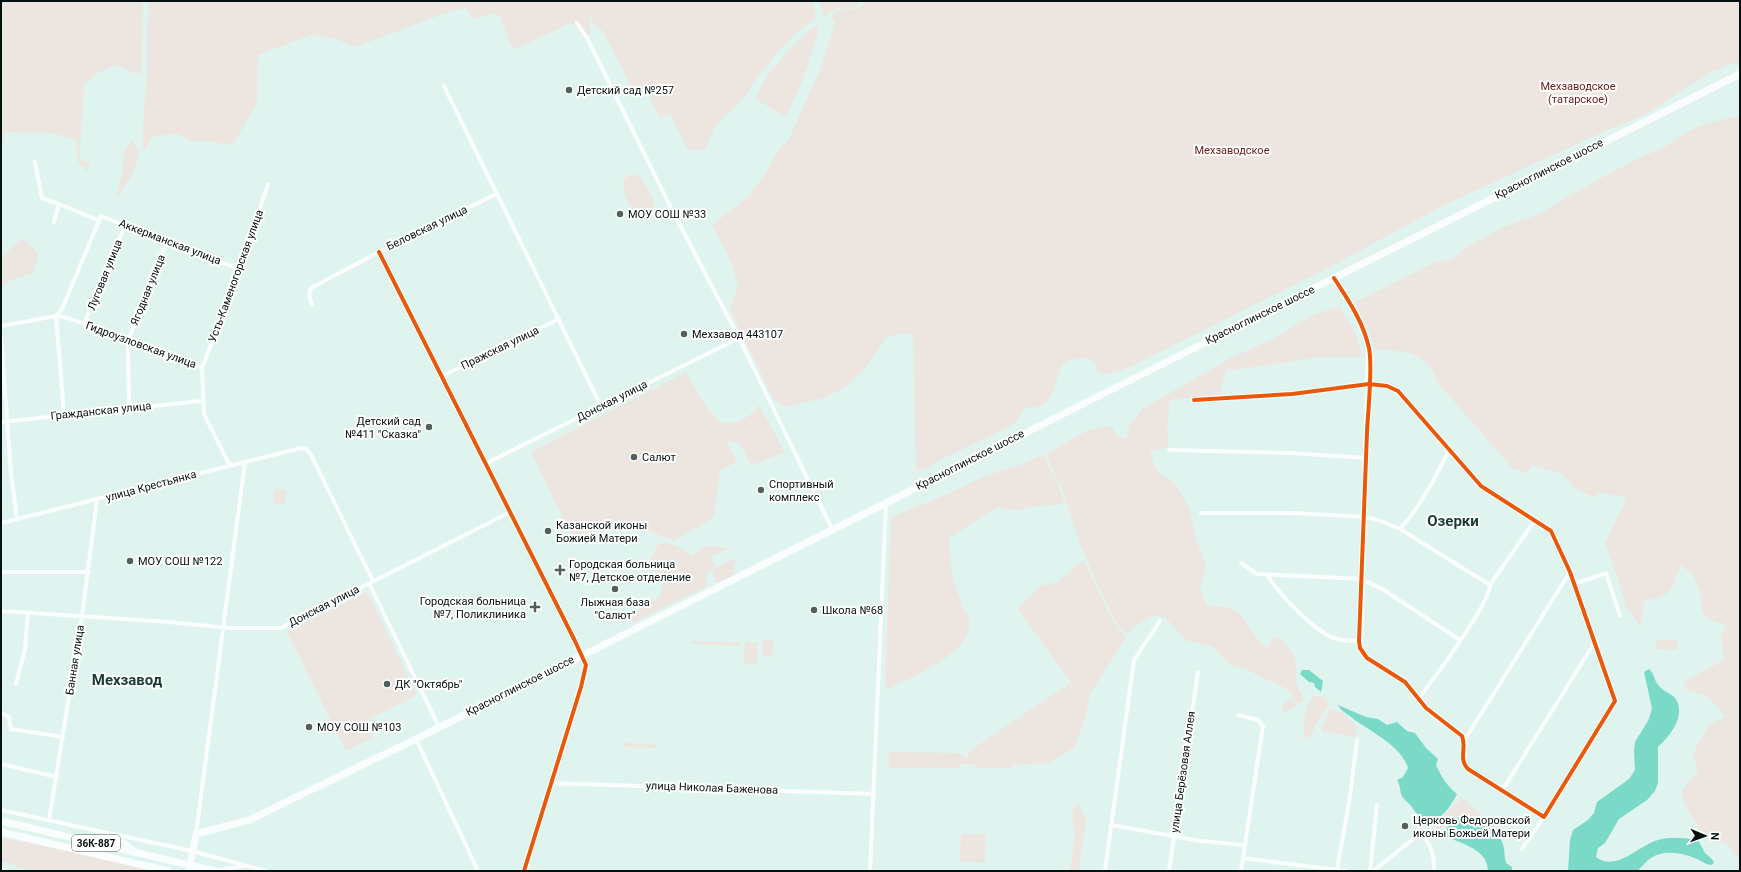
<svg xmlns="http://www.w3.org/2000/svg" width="1741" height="872" font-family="Roboto,sans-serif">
	<rect width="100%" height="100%" fill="#dff4ef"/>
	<path fill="#ede5e0" d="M1 1H143L141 74 135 73 116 65 97 73 84 85 80 156 82 160 90 164 87 171 78 162 75 140 53 133 5 132 1 149Z
		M149 1H813L816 18 796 33 782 47 752 84 747 95 715 126 705 150H688L670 114 660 118 646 91 636 95 602 30 597 29 590 16 589 36 571 23 515 49 511 45 500 16 493 14 472 19 466 8 443 14 355 47 333 38 311 35 258 55 257 104 235 141 229 145 209 141H190L178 134 153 136 143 152C142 126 145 101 147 75 148 50 146 26 149 1Z
		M819 1H861L857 7 846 9 838 7 824 17Z
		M868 1H1740V63C1729 61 1723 69 1713 71L1644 115 1599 134 1444 205 1319 273 1121 371 1104 374 1096 371V363C1085 355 1076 358 1063 363 1053 383 1055 412 1025 407L1014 424 997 433 944 458 930 467 916 471 913 334H897L886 338 869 364 846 387 824 398 785 407 774 400 730 310 738 286 731 262 712 225 748 197 765 174 779 149 789 139 820 70 835 23 830 16C833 15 835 12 838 11 850 6 853 15 868 1Z
		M814 26H819C812 58 800 88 786 117L755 99C767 70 791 47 814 26Z
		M1740 115V856L1734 855 1729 846 1699 829 1684 803 1682 789 1698 771 1693 755 1697 745 1710 724 1725 717 1709 697 1687 690 1683 682 1724 660 1721 634 1727 626 1707 619 1702 612 1700 592 1693 575 1681 565C1670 593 1673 594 1644 601L1641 627 1626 607 1618 579 1605 543 1627 498 1600 492 1594 497 1575 489 1569 481 1560 473 1532 466 1527 473 1512 468 1437 382C1429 352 1403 350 1376 350L1355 302 1433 263 1453 259 1464 249 1503 227 1535 216 1599 179 1641 157 1661 149 1685 133 1701 125Z
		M133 141 139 151C136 173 128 182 116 199 117 189 121 180 123 170 125 158 119 150 133 141Z
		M632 174 641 177 653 199 654 208 648 214C633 219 618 190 625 178Z
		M22 238 39 253 33 273 9 281 1 286V258Z
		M1340 306 1354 331 1363 357H1320L1226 371 1219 395 1170 400 1167 428 1169 446 1150 452 1156 470 1176 484 1190 510 1196 539 1206 565 1200 588 1207 606C1215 607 1226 606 1232 609 1247 615 1253 639 1267 648L1272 640 1277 637 1282 639 1295 657 1296 682 1303 698 1302 703 1296 702 1290 692 1283 687 1245 669 1231 666 1212 646 1185 640 1165 617 1154 615 1134 627 1128 634 1121 629 1114 620 1079 542 1062 488 1046 454C1070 443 1083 426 1112 427L1116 435 1126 439 1129 426 1142 409 1234 356 1267 342 1315 314Z
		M686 372C694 385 707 413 720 421 725 425 731 423 738 421 747 418 754 413 759 405L785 453 751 465 741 444 726 441 737 462 720 470 714 517 674 541 619 519 573 539 531 452Z
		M1043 455 1058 483 1064 504 1029 507 1020 511 998 507 949 538C950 552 950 569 954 581 957 590 960 599 963 608 964 610 967 612 968 615 981 650 909 679 885 690L891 517 943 496 983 477 1022 464Z
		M275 489 286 490 284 504 273 503Z
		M659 543C673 542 681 548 692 556L704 546 731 548 710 557 716 567 734 559 736 563 733 570 734 575 716 583 712 570 706 574V587L635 622 628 619 660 596 663 583 657 571H644Z
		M1084 560 1112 620 1126 638 1091 692 1084 722 1074 748 1048 763 1011 765 1010 768H978L975 764H960L959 768H889V752L958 753 968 759V752L1071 683 1018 609 1040 586 1057 582Z
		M367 592 417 695 365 721 374 737 346 751 287 632Z
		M763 640 773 641 772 657 762 656Z
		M1657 640H1677V650L1656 649Z
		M691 641 741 642V646L691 644Z
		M745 642 758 643 757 665 744 664Z
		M1314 696 1323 697 1329 703 1308 739 1304 737C1304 723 1303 707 1314 696Z
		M1291 699 1298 705 1284 713 1282 705Z
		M1330 709 1341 712 1358 727 1355 737 1328 732 1322 733 1321 729Z
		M624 743 656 744V748L624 747Z
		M1463 798 1481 815 1492 818 1498 834C1488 828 1464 816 1452 820L1448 826 1436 830 1437 823C1445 816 1456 801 1463 798Z
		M1079 804 1086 819 1079 871H1070L1075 835 1072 816 1075 805Z
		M961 834H986L985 863 960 862Z
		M3 838 161 870 166 871H33L1 861Z"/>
	<path fill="#7ad9c7" d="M1649 669C1655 674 1654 682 1660 687 1664 692 1671 693 1675 698 1687 715 1670 736 1658 747V783L1655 791 1647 800 1619 819 1605 843 1598 848 1596 857C1615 872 1638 847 1655 841 1668 836 1685 838 1698 840L1705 853 1712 859 1714 863 1711 865C1704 864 1702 861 1697 859 1683 853 1664 849 1651 858 1646 861 1642 867 1637 871H1568L1570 840 1573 830 1588 820 1594 813 1597 802 1629 779 1635 770 1634 751 1635 742 1649 719 1652 708 1644 672Z
		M1302 670H1309L1323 681 1321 692 1315 687 1314 683 1309 682 1300 674Z
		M1338 705 1366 717 1378 719 1387 725 1397 722 1407 731 1415 733 1426 748 1438 759 1436 765C1441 776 1447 786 1457 794 1446 816 1429 834 1411 806 1408 802 1403 799 1401 794 1400 789 1400 785 1397 780L1403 777 1408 768C1401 745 1369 731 1351 717 1346 713 1341 711 1338 705Z
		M1458 818C1474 824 1497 825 1503 844 1505 850 1504 857 1506 863L1512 867V871H1488C1488 850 1463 844 1447 837L1446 830 1452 819Z"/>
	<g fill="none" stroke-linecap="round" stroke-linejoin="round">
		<path stroke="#fafdfd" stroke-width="4" d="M577 23 587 38 671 208 739 338 832 529
			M444 86 601 406
			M35 162 42 198 59 204 54 222
			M59 204 98 220
			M379 252 581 655
			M312 305 309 295 311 288 379 252 496 194
			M84 324 125 225
			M1 326 56 316 68 318 202 368 204 414 230 466
			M1 337 11 473 17 519
			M202 368 240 269 268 184
			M442 376 559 319
			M1194 400 1292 394 1369 384 1387 386 1398 391 1481 486 1551 531 1570 572 1615 699 1614 705 1544 817 1468 769 1464 763
			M129 408 128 341 166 243
			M64 414 56 316 62 309 101 216 166 243 240 269
			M1 422 202 401
			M1169 450 1291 453 1366 458
			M485 464 739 338
			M1201 513H1293L1364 517 1378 520 1400 529 1490 585
			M1 523 301 448 306 449 311 455 373 581
			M1400 529C1421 506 1435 478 1449 450
			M1241 563 1257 574 1361 579 1382 589 1460 640
			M1 572H89
			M1267 575C1279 594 1314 631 1334 638 1343 641 1350 641 1359 641
			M369 583 439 727
			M1574 584 1606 573 1620 616
			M1 611 169 622 228 628H281L510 512
			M16 684 25 649 28 613
			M1418 699C1433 680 1489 605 1490 585L1535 520
			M1 713 9 717 11 729 63 737
			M1238 715 1258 720 1263 726 1241 871
			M416 739 478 871
			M1464 741 1570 572
			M1 764 57 777
			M550 783 874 794
			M1502 791 1595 642
			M1 810 192 851 266 871
			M49 820 82 616 97 500
			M1112 825 1200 841 1244 845
			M196 834 245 462
			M116 837 137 851
			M1522 849 1544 817
			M1243 858 1346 871
			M1 870 6 871
			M1337 870 1350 796 1357 740
			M214 871 244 866
			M870 871 886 503
			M1105 871 1134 660 1160 621
			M1169 871 1198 672
			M1370 871 1377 805
			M1373 871 1418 835C1433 841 1434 858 1434 871"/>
		<path stroke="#fafdfd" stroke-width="6" d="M1334 278C1349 301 1363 323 1369 350L1360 648 1367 658 1405 682 1426 708 1462 736 1464 740V763
			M524 871 585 674 586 665 581 655"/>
		<path stroke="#fafdfd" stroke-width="7" d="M1 821 215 871
			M1 832 168 871
			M189 871 196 834 249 820 416 739 1740 74"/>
		<g stroke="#fff" stroke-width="6">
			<path id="cycleway" d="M379 252 575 641 586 665 581 687 524 871
				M1194 400 1292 394 1369 384 1387 386 1398 391 1481 486 1551 531 1570 572 1615 701 1544 817 1468 769C1458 759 1467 747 1462 736L1426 708 1405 682 1367 658 1360 648 1359 641C1362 571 1364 502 1367 432 1368 410 1373 367 1369 348 1363 321 1348 300 1334 278"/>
		</g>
		<use href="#cycleway" stroke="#e8590c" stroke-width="4"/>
	</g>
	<g fill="#51605d" stroke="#fff" stroke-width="1.5">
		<circle cx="569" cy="90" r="4"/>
		<circle cx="620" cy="214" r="4"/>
		<circle cx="684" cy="334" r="4"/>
		<circle cx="429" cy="427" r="4"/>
		<circle cx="634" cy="457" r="4"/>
		<circle cx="761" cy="490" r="4"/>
		<circle cx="548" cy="531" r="4"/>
		<circle cx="130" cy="561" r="4"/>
		<path d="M558 564h4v4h4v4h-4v4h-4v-4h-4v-4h4z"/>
		<circle cx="615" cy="589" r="4"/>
		<path d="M533 601h4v4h4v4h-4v4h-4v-4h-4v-4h4z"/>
		<circle cx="814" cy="610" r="4"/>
		<circle cx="387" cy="684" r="4"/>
		<circle cx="309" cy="727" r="4"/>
		<circle cx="1405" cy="826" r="4"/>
	</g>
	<g text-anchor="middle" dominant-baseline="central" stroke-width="4" stroke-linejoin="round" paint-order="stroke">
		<rect fill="#fff" stroke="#4f5856" stroke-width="1" x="72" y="835" width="48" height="16" rx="3"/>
		<g font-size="10" font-weight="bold" fill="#04110e">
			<text x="96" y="843">36К-887</text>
		</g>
		<g font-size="11" fill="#6b1813" stroke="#fff">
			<text x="1578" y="86">Мехзаводское<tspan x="1578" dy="13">(татарское)</tspan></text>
			<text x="1232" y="150">Мехзаводское</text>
		</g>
		<g font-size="11" fill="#04110e" stroke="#fff" text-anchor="start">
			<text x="577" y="90">Детский сад №257</text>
			<text x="628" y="214">МОУ СОШ №33</text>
			<text x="692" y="334">Мехзавод 443107</text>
			<text x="421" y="421" text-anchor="end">Детский сад<tspan x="421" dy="13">№411 "Сказка"</tspan></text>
			<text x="642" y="457">Салют</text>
			<text x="769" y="484">Спортивный<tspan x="769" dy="13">комплекс</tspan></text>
			<text x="556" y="525">Казанской иконы<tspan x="556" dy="13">Божией Матери</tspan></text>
			<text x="138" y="561">МОУ СОШ №122</text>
			<text x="569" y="564">Городская больница<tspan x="569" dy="13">№7, Детское отделение</tspan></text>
			<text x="526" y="601" text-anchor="end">Городская больница<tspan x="526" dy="13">№7, Поликлиника</tspan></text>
			<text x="615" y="602" text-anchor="middle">Лыжная база<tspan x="615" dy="13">"Салют"</tspan></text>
			<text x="822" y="610">Школа №68</text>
			<text x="395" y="684">ДК "Октябрь"</text>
			<text x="317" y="727">МОУ СОШ №103</text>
			<text x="1413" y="820">Церковь Федоровской<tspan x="1413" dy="13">иконы Божьей Матери</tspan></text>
		</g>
		<g font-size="11" fill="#04110e" stroke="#fff">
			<text transform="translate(1549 169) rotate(-27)">Красноглинское шоссе</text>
			<text transform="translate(427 228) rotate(-26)">Беловская улица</text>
			<text transform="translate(170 242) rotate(21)">Аккерманская улица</text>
			<text transform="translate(105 275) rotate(-68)">Луговая улица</text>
			<text transform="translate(236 276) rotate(-70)">Усть-Каменогорская улица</text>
			<text transform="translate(148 290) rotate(-68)">Ягодная улица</text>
			<text transform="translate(1260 315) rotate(-26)">Красноглинское шоссе</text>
			<text transform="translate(141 345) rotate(20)">Гидроузловская улица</text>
			<text transform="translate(500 348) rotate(-26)">Пражская улица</text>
			<text transform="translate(612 401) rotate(-27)">Донская улица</text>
			<text transform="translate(101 411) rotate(-6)">Гражданская улица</text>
			<text transform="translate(970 460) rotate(-27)">Красноглинское шоссе</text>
			<text transform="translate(151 486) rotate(-15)">улица Крестьянка</text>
			<text transform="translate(324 606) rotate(-27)">Донская улица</text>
			<text transform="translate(75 660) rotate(-81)">Банная улица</text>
			<text transform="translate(520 686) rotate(-27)">Красноглинское шоссе</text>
			<text transform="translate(1183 772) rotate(-82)">улица Берёзовая Аллея</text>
			<text transform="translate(712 788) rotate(2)">улица Николая Баженова</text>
		</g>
		<g font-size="15" font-weight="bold" fill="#183b34" stroke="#fff">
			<text x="1453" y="521">Озерки</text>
			<text x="127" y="680">Мехзавод</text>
		</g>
	</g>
	<rect width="1741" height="872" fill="none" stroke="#04110e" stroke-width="4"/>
	<g transform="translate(1705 836) rotate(92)" stroke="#ffffff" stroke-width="3" paint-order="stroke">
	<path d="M0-3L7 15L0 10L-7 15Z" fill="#04110e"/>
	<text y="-6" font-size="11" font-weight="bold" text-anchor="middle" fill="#04110e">N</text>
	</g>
</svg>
